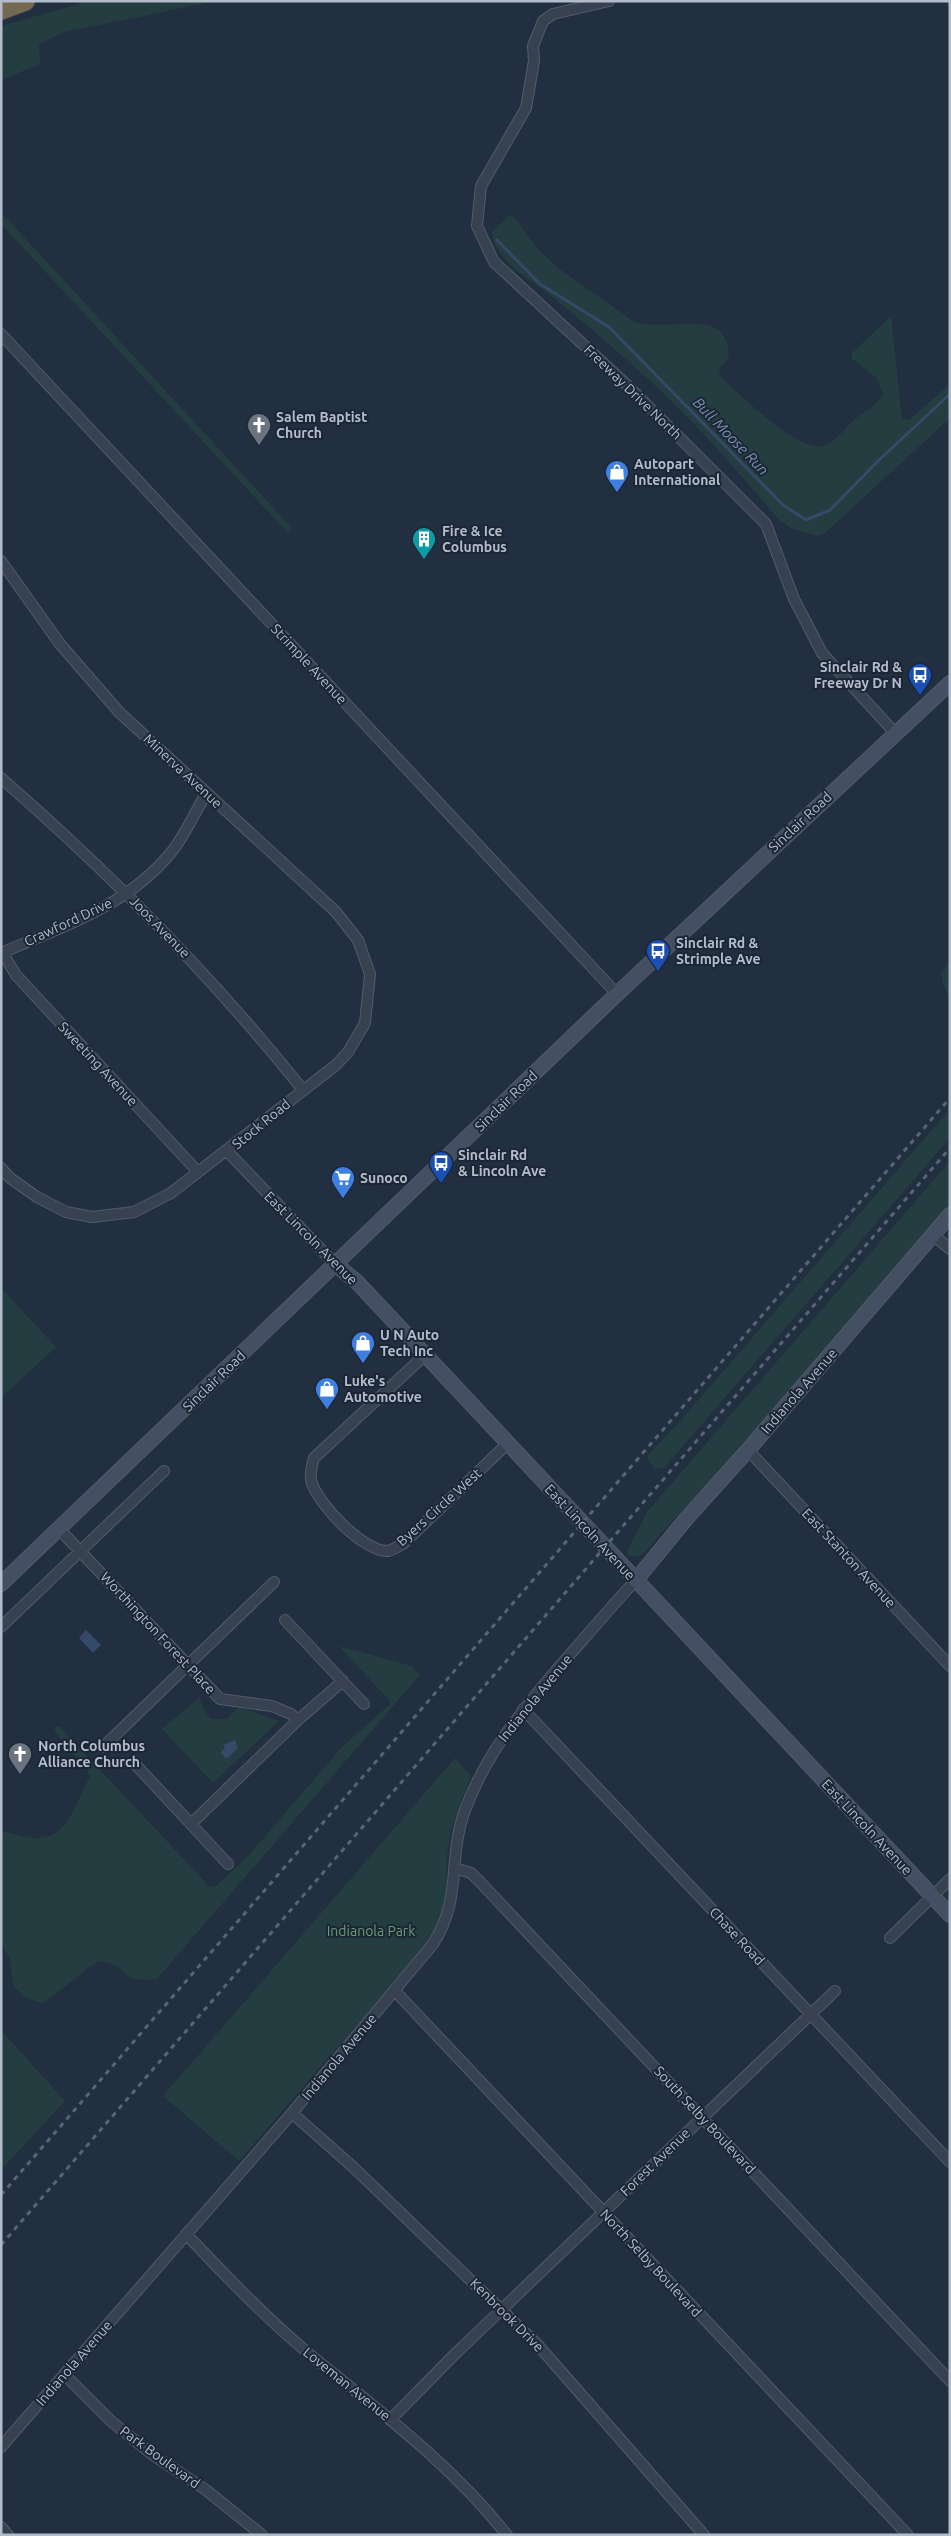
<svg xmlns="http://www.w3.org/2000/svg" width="951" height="2536" font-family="Ubuntu,sans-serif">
	<rect width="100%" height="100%" fill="#222f40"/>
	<path fill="#243d41" d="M89 1H217L64 32 39 44 40 64 1 80V26Z
		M1 212 292 528 288 533 1 224Z
		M510 215 516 219 536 247 558 268 636 323C655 327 699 321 711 326 725 332 729 344 729 357L719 369 721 377C740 395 799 453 824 446 835 443 845 428 853 421 863 411 878 406 883 393L877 378 852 359V353L891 316 902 419 909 420 950 384V418L825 533 818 536 792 529 778 519C756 493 734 467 711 442 663 390 607 341 551 296 531 280 494 261 492 232Z
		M950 962V999L943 985 941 973Z
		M950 1109V1138L664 1468 656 1469 650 1463 647 1456 681 1420Z
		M950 1161V1205L715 1477 679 1513 643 1554 636 1557 628 1556 627 1552 647 1512Z
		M1 1288 56 1347 1 1398Z
		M339 1646 412 1666 420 1675 157 1979C148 1980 138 1981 130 1977 120 1971 112 1959 99 1962 90 1963 57 1996 42 2003L24 1997 13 1985 10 1960 1 1942V1830C63 1853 66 1825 90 1776L87 1769 54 1731 56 1727H60L209 1886 215 1887 247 1857 342 1747 389 1705 390 1701Z
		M200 1697 202 1707 211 1719H227L239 1707 279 1721 213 1783 162 1729Z
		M455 1758 471 1776 451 1830 447 1857 446 1894 442 1912 434 1932 421 1951 239 2161 163 2096Z
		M1 2030 65 2101 1 2170Z"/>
	<path fill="#354968" d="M86 1630 101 1645 93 1653 79 1638Z
		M235 1740 238 1748 228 1758H225L221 1752 225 1748 223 1745Z"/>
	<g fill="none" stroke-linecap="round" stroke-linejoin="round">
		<path stroke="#354968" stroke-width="3" d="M497 240 540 284 609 327 783 505 806 520 830 510 879 460 950 394"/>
		<g stroke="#525c6a" stroke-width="12">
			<path id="street" d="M609 1 553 14 543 21 533 46 534 61 526 108 481 186 477 226 494 262 628 386 766 524 794 599 822 653 895 733
				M1 334 617 994
				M1 561 60 644 119 712 336 912 358 940 370 974 365 1023 348 1052 336 1065 171 1193 134 1212 92 1217 66 1212 37 1197 10 1178 1 1168
				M1 778C111 874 212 976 303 1090
				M2 952 16 975 198 1172
				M1 953C63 927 130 905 173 850 186 833 195 812 206 794
				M227 1151 334 1263
				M933 1235 950 1249
				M425 1355 314 1458C312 1465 310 1473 311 1480 316 1503 365 1553 388 1551 393 1550 398 1546 403 1544L507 1444
				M748 1450 950 1666
				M59 1529 220 1699 272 1706 291 1714 298 1720 343 1681
				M285 1620 364 1704
				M1 1627 164 1471
				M523 1709 950 2162
				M103 1747 274 1582
				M135 1764 228 1864
				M192 1823 298 1720
				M454 1868 471 1873 481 1883 950 2381
				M890 1938 950 1879
				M395 1991 908 2535
				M292 2113 353 2167 537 2344 704 2535
				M186 2234C225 2275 265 2317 308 2353 378 2410 450 2463 507 2535
				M64 2374 112 2422 153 2455 206 2490 262 2535
				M391 2419 454 2355 835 1991
				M1 2447 292 2113 433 1944C463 1897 447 1859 465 1810 486 1754 520 1713 558 1668 584 1639 609 1609 636 1580
				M1 2527 8 2535"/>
		</g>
		<g stroke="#525c6a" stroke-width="16">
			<path id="secondary" d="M334 1263 357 1282 950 1915
				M636 1580 686 1519 748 1450 950 1215
				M1 1584 617 994 950 683"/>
		</g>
		<g stroke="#3f4957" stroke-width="21">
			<path id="highway" d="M1 10 25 1"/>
		</g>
		<use href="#street" stroke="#374150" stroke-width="10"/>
		<use href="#secondary" stroke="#444f63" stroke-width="14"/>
		<use href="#highway" stroke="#766953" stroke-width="19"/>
		<path stroke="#586477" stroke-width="3" stroke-dasharray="5 5" stroke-linecap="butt" d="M1 2195 950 1098
			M1 2245 950 1148"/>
	</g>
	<defs>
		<g id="church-pin" transform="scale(1.25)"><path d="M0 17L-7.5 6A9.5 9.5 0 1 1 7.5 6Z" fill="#6b7280" stroke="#1c2635"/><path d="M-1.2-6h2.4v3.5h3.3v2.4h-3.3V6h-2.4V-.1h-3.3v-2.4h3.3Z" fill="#fff"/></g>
		<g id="shop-pin" transform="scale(1.25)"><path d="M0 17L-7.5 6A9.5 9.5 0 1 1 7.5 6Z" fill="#3f7fe0" stroke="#1c2635"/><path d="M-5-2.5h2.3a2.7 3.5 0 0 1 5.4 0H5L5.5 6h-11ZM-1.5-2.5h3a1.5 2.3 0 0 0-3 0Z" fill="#fff"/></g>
		<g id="building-pin" transform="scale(1.25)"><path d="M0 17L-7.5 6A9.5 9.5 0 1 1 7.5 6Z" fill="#0f9aa8" stroke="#1c2635"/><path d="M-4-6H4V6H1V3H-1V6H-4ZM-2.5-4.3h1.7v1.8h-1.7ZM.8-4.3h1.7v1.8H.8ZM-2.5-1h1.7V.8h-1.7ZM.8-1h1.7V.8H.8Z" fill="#fff"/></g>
		<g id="bus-pin" transform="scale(1.25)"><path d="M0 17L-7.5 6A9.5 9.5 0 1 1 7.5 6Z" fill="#1a4fb4" stroke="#1c2635"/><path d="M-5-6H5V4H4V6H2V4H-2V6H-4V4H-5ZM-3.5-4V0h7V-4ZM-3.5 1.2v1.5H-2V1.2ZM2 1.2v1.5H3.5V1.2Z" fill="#fff"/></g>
		<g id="supermarket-pin" transform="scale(1.25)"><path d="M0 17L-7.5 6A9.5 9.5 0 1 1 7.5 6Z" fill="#3f7fe0" stroke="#1c2635"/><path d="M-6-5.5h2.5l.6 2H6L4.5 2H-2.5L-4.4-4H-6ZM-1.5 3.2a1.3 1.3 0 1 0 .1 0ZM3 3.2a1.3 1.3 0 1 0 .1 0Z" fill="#fff"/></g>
	</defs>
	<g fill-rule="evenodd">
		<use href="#church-pin" x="259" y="425"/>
		<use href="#shop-pin" x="617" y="472"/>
		<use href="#building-pin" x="424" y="539"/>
		<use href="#bus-pin" x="920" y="675"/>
		<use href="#bus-pin" x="658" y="951"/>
		<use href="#bus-pin" x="441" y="1163"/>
		<use href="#supermarket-pin" x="343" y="1178"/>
		<use href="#shop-pin" x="363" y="1343"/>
		<use href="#shop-pin" x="327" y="1389"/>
		<use href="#church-pin" x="20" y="1754"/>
	</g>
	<g text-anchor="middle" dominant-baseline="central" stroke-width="4" stroke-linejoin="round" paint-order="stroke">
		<g font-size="14" fill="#b3bcca" stroke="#1c2635">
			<text transform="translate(633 392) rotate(44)">Freeway Drive North</text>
			<text transform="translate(309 664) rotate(47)">Strimple Avenue</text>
			<text transform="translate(183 771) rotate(43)">Minerva Avenue</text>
			<text transform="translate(800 822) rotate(-43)">Sinclair Road</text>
			<text transform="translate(68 922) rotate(-25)">Crawford Drive</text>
			<text transform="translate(160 927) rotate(46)">Joos Avenue</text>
			<text transform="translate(98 1064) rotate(47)">Sweeting Avenue</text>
			<text transform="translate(506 1101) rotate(-44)">Sinclair Road</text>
			<text transform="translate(261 1124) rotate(-39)">Stock Road</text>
			<text transform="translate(311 1238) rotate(45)">East Lincoln Avenue</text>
			<text transform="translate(214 1381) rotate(-44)">Sinclair Road</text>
			<text transform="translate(799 1391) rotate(-49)">Indianola Avenue</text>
			<text transform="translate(439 1507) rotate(-42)">Byers Circle West</text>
			<text transform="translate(590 1532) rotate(47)">East Lincoln Avenue</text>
			<text transform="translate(849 1558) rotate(47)">East Stanton Avenue</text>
			<text transform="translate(158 1633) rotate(47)">Worthington Forest Place</text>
			<text transform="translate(535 1698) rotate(-51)">Indianola Avenue</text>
			<text transform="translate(867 1827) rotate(47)">East Lincoln Avenue</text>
			<text transform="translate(737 1936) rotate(47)">Chase Road</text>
			<text transform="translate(339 2057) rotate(-50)">Indianola Avenue</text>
			<text transform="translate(705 2120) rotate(47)">South Selby Boulevard</text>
			<text transform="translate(655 2162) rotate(-44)">Forest Avenue</text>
			<text transform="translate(651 2263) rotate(47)">North Selby Boulevard</text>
			<text transform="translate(507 2315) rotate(45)">Kenbrook Drive</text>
			<text transform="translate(74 2363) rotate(-49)">Indianola Avenue</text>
			<text transform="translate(347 2384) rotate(39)">Loveman Avenue</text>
			<text transform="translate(160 2457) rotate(36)">Park Boulevard</text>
		</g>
		<g font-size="14" font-weight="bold" fill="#b3bcca" stroke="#1c2635" text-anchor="start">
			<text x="276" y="417">Salem Baptist<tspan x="276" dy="16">Church</tspan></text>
			<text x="634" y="464">Autopart<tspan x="634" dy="16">International</tspan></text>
			<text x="442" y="531">Fire &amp; Ice<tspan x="442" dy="16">Columbus</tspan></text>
			<text x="902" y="667" text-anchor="end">Sinclair Rd &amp;<tspan x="902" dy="16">Freeway Dr N</tspan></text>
			<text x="676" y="943">Sinclair Rd &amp;<tspan x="676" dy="16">Strimple Ave</tspan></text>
			<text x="458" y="1155">Sinclair Rd<tspan x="458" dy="16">&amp; Lincoln Ave</tspan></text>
			<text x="360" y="1178">Sunoco</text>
			<text x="380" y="1335">U N Auto<tspan x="380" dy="16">Tech Inc</tspan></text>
			<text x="344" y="1381">Luke's<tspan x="344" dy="16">Automotive</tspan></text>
			<text x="38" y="1746">North Columbus<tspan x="38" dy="16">Alliance Church</tspan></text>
		</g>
		<g font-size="14" fill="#689d75" stroke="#1c2635">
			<text x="371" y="1931">Indianola Park</text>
		</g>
		<g font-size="15" font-style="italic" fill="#7891b4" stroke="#1c2635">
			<text transform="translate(731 436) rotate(46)">Bull Moose Run</text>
		</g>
	</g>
	<rect width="951" height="2536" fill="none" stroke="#b3bcca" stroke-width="5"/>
</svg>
